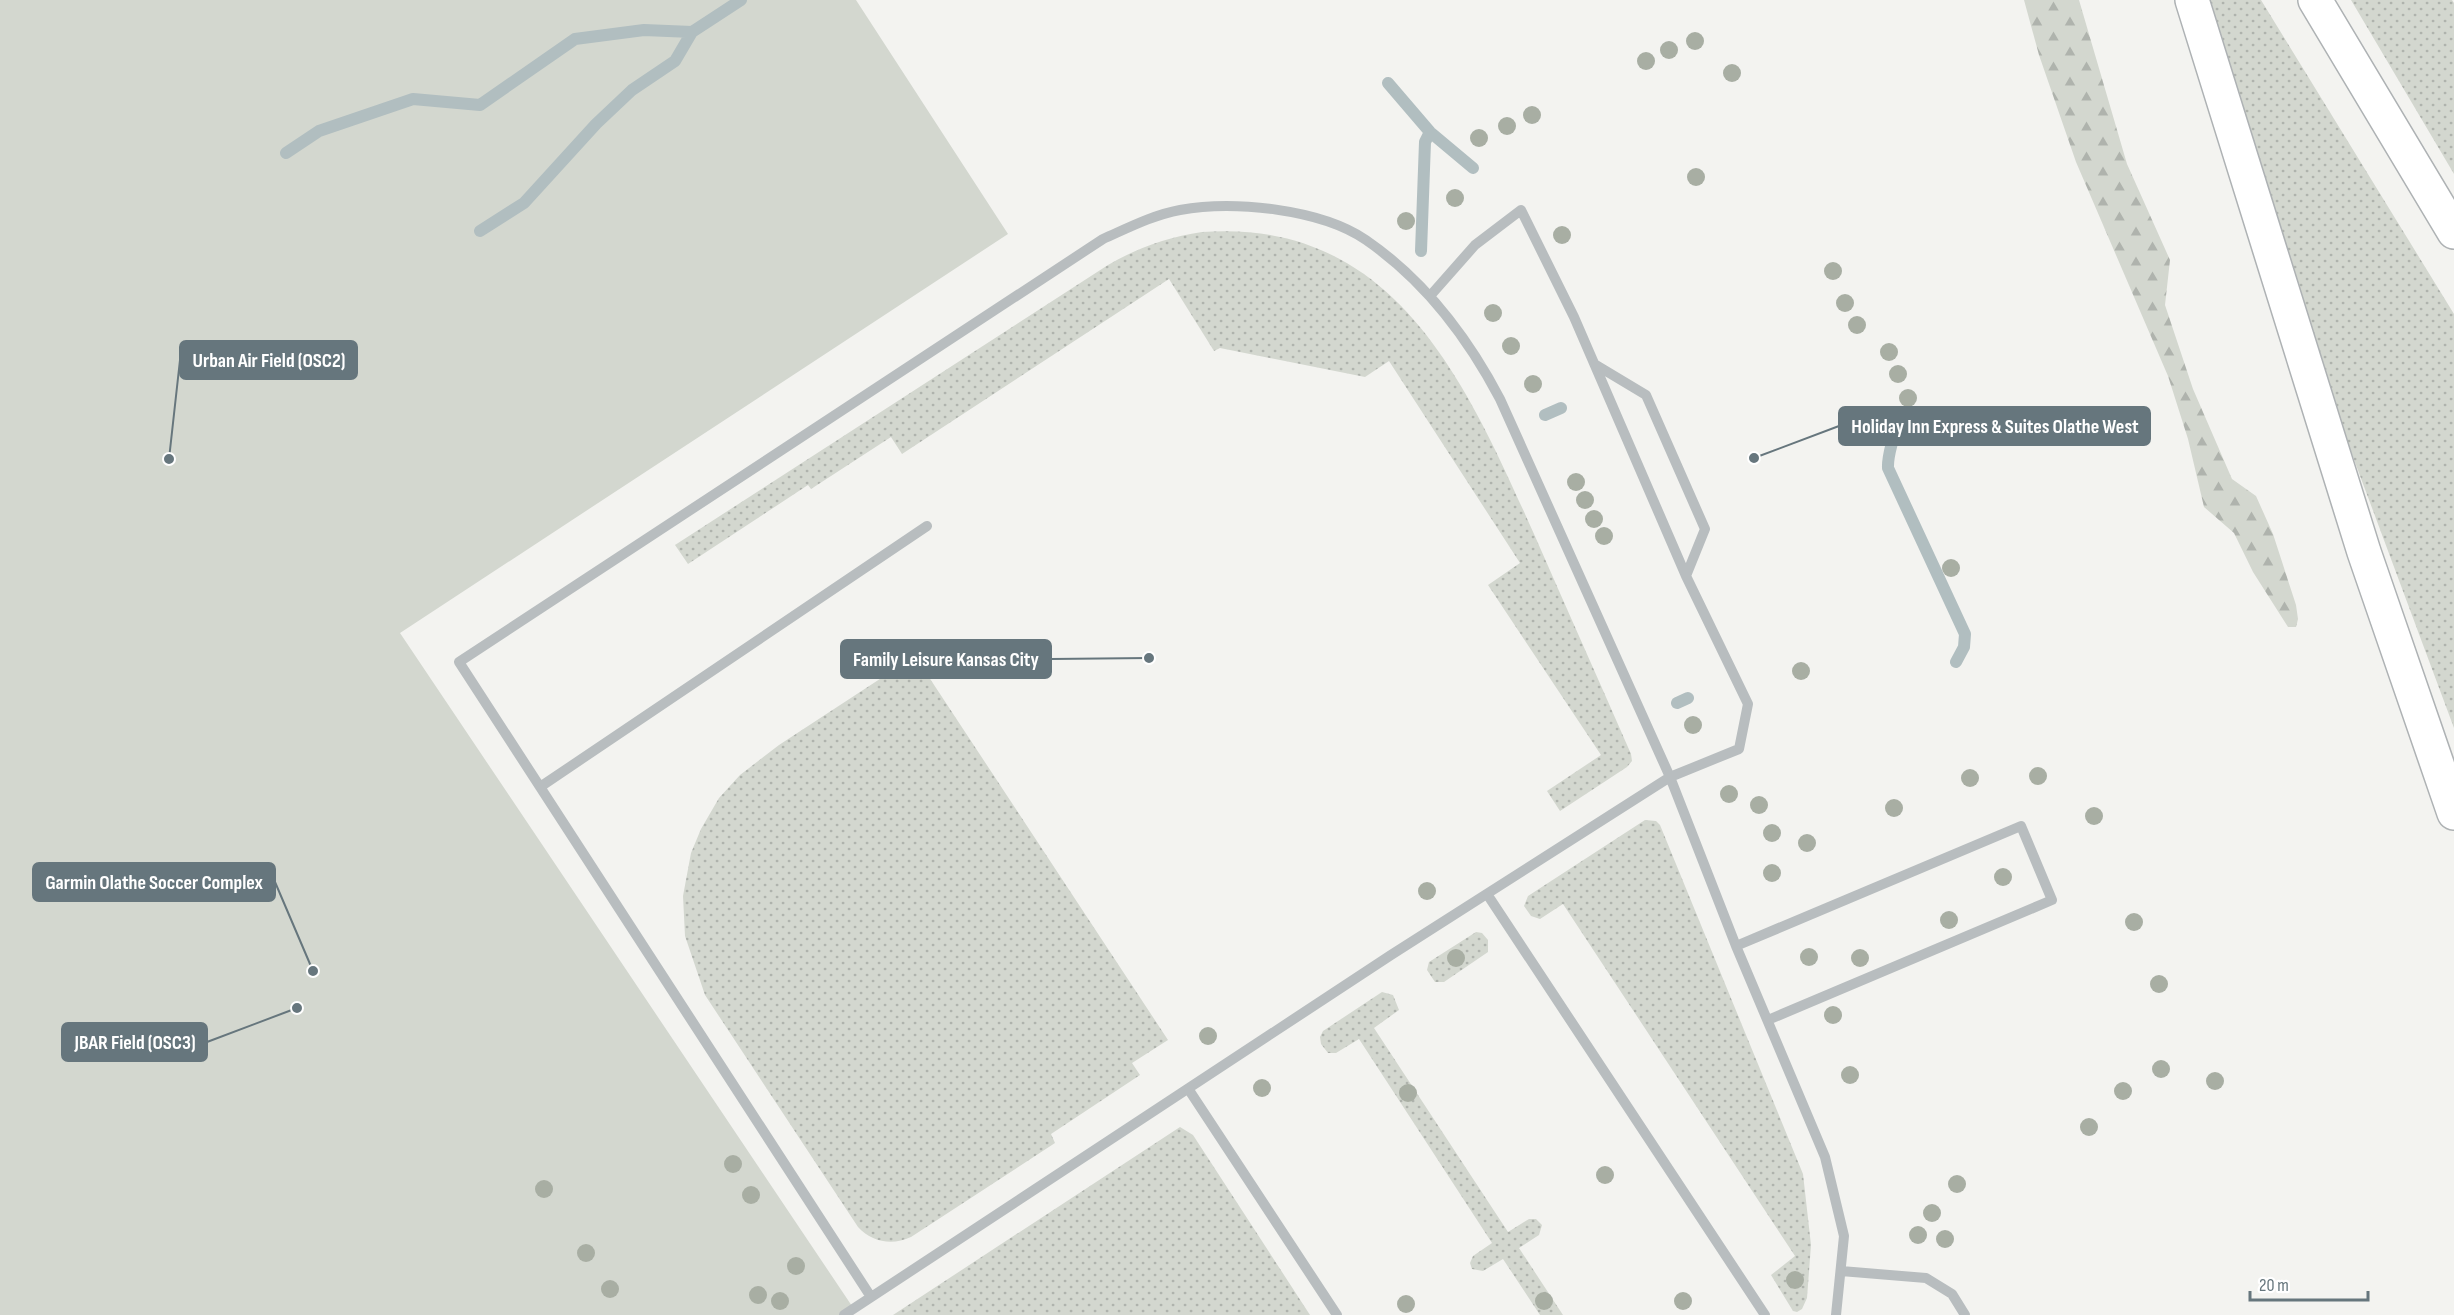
<svg xmlns="http://www.w3.org/2000/svg" width="2454" height="1315" font-family="'Sofia Sans Condensed',sans-serif">
	<defs>
		<pattern id="grass-dots" width="8" height="8" patternUnits="userSpaceOnUse" patternTransform="scale(1.5)"><rect width="8" height="8" fill="#d3d7cf"/><path d="M2 2h.1M6 6h.1" fill="none" stroke="#afb3ad" stroke-width="1.8" stroke-linecap="round"/></pattern>
		<pattern id="forest-firs" width="22" height="20" patternUnits="userSpaceOnUse" patternTransform="scale(1.5)"><rect width="22" height="20" fill="#d3d7cf"/><path d="M5 1l3.5 6h-7zM16 11l3.5 6h-7z" fill="#afb3ad"/></pattern>
	</defs>
	<rect width="100%" height="100%" fill="#f3f3f0"/>
	<path fill="url(#grass-dots)" d="M2210 0H2261L2454 314V728L2337 414Z
		M2351 0H2452L2454 3V174Z
		M1202 232C1396 218 1467 385 1534 534 1566 607 1599 681 1631 754L1632 761 1627 767 1560 811 1547 791 1601 755 1488 585 1520 563 1389 361 1365 377 1220 348 1214 351 1169 279 902 454 891 437 811 489 808 485 688 564 675 545 1108 265C1137 248 1168 237 1202 232Z
		M915 656 1168 1040 1132 1063 1140 1075 1051 1134 1055 1143 911 1237C892 1246 872 1242 858 1227L705 995 685 936 683 896 691 853 701 829 719 798 740 775 779 745Z
		M1645 820 1656 821 1660 825 1803 1174 1811 1245 1807 1298 1802 1309 1797 1312 1793 1311 1771 1275 1795 1256 1563 904 1540 919 1531 916 1524 906 1528 896Z
		M1476 932 1482 933 1488 940V952L1444 982H1435L1427 970 1429 962Z
		M1382 992 1393 995 1399 1010 1374 1028 1508 1232 1529 1219H1536L1542 1225 1539 1235 1519 1248 1563 1315H1540L1503 1259 1483 1271 1472 1269 1470 1263 1473 1256 1492 1243 1359 1039 1336 1053H1328L1321 1044 1320 1037 1323 1031Z
		M1180 1127 1193 1135 1310 1315H893Z"/>
	<path fill="url(#forest-firs)" d="M2024 0H2079L2127 164 2170 260 2165 305 2193 389 2232 479 2256 496 2273 534 2296 605 2298 619 2296 627H2288L2253 572 2234 533 2204 507 2188 439 2168 376 2076 162 2039 55Z"/>
	<path fill="#d3d7cf" d="M0 0H856L1008 234 400 633 854 1309 844 1315H0Z"/>
	<g fill="none" stroke-linecap="round" stroke-linejoin="round">
		<path stroke="#b1bec0" stroke-width="12" d="M1388 83 1430 132 1473 168
			M286 153 319 131 413 99 480 105 575 39 644 30 692 32
			M480 231 524 203 596 124 632 90 675 61 692 32 741 0
			M1421 251 1425 142 1430 132
			M1545 415 1561 408
			M1893 415C1899 433 1887 449 1888 468L1965 634 1964 647 1956 662
			M1677 703 1688 698"/>
		<g stroke="#aeb2b4" stroke-width="36">
			<path id="highway" d="M2192 0 2364 552 2454 813
				M2315 0 2454 232"/>
		</g>
		<path stroke="#b8bdbf" stroke-width="10" d="M1596 365 1646 395 1705 529 1686 576
			M540 787 927 526
			M1487 894 1765 1315
			M1736 946 2021 826 2052 900 1768 1020
			M1189 1090 1337 1315
			M1841 1271 1926 1278 1952 1294 1965 1315
			M871 1297 459 662 1103 239C1128 228 1153 215 1180 210 1233 200 1321 209 1366 240 1424 280 1468 338 1500 399L1670 777 1736 946 1825 1157 1844 1236 1836 1315
			M844 1315 1391 955 1670 777 1739 749 1748 704 1686 576 1574 317 1521 210 1475 245 1430 296"/>
		<use href="#highway" stroke="#fff" stroke-width="33"/>
	</g>
	<g fill="#a8aea3">
		<circle cx="1695" cy="41" r="9"/>
		<circle cx="1669" cy="50" r="9"/>
		<circle cx="1646" cy="61" r="9"/>
		<circle cx="1732" cy="73" r="9"/>
		<circle cx="1532" cy="115" r="9"/>
		<circle cx="1507" cy="126" r="9"/>
		<circle cx="1479" cy="138" r="9"/>
		<circle cx="1696" cy="177" r="9"/>
		<circle cx="1455" cy="198" r="9"/>
		<circle cx="1406" cy="221" r="9"/>
		<circle cx="1562" cy="235" r="9"/>
		<circle cx="1833" cy="271" r="9"/>
		<circle cx="1845" cy="303" r="9"/>
		<circle cx="1493" cy="313" r="9"/>
		<circle cx="1857" cy="325" r="9"/>
		<circle cx="1511" cy="346" r="9"/>
		<circle cx="1889" cy="352" r="9"/>
		<circle cx="1898" cy="374" r="9"/>
		<circle cx="1533" cy="384" r="9"/>
		<circle cx="1908" cy="398" r="9"/>
		<circle cx="1576" cy="482" r="9"/>
		<circle cx="1585" cy="500" r="9"/>
		<circle cx="1594" cy="519" r="9"/>
		<circle cx="1604" cy="536" r="9"/>
		<circle cx="1951" cy="568" r="9"/>
		<circle cx="1801" cy="671" r="9"/>
		<circle cx="1693" cy="725" r="9"/>
		<circle cx="2038" cy="776" r="9"/>
		<circle cx="1970" cy="778" r="9"/>
		<circle cx="1729" cy="794" r="9"/>
		<circle cx="1759" cy="805" r="9"/>
		<circle cx="1894" cy="808" r="9"/>
		<circle cx="2094" cy="816" r="9"/>
		<circle cx="1772" cy="833" r="9"/>
		<circle cx="1807" cy="843" r="9"/>
		<circle cx="1772" cy="873" r="9"/>
		<circle cx="2003" cy="877" r="9"/>
		<circle cx="1427" cy="891" r="9"/>
		<circle cx="1949" cy="920" r="9"/>
		<circle cx="2134" cy="922" r="9"/>
		<circle cx="1809" cy="957" r="9"/>
		<circle cx="1456" cy="958" r="9"/>
		<circle cx="1860" cy="958" r="9"/>
		<circle cx="2159" cy="984" r="9"/>
		<circle cx="1833" cy="1015" r="9"/>
		<circle cx="1208" cy="1036" r="9"/>
		<circle cx="2161" cy="1069" r="9"/>
		<circle cx="1850" cy="1075" r="9"/>
		<circle cx="2215" cy="1081" r="9"/>
		<circle cx="1262" cy="1088" r="9"/>
		<circle cx="2123" cy="1091" r="9"/>
		<circle cx="1408" cy="1093" r="9"/>
		<circle cx="2089" cy="1127" r="9"/>
		<circle cx="733" cy="1164" r="9"/>
		<circle cx="1605" cy="1175" r="9"/>
		<circle cx="1957" cy="1184" r="9"/>
		<circle cx="544" cy="1189" r="9"/>
		<circle cx="751" cy="1195" r="9"/>
		<circle cx="1932" cy="1213" r="9"/>
		<circle cx="1918" cy="1235" r="9"/>
		<circle cx="1945" cy="1239" r="9"/>
		<circle cx="586" cy="1253" r="9"/>
		<circle cx="796" cy="1266" r="9"/>
		<circle cx="1795" cy="1280" r="9"/>
		<circle cx="610" cy="1289" r="9"/>
		<circle cx="758" cy="1295" r="9"/>
		<circle cx="780" cy="1301" r="9"/>
		<circle cx="1544" cy="1301" r="9"/>
		<circle cx="1683" cy="1301" r="9"/>
		<circle cx="1406" cy="1304" r="9"/>
	</g>
	<path fill="none" stroke="#66767d" stroke-width="2" d="M169 459L180 360M1754 458L1839 426M1149 658L1051 659M313 971L275 882M297 1008L207 1042"/>
	<g fill="#66767d" stroke="#fff" stroke-width="2">
		<circle cx="169" cy="459" r="6"/>
		<circle cx="1754" cy="458" r="6"/>
		<circle cx="1149" cy="658" r="6"/>
		<circle cx="313" cy="971" r="6"/>
		<circle cx="297" cy="1008" r="6"/>
	</g>
	<g fill="#66767d" stroke="#66767d" stroke-width="2">
		<rect x="180" y="341" width="177" height="38" rx="6"/>
		<rect x="1839" y="407" width="311" height="38" rx="6"/>
		<rect x="841" y="640" width="210" height="38" rx="6"/>
		<rect x="33" y="863" width="242" height="38" rx="6"/>
		<rect x="62" y="1023" width="145" height="38" rx="6"/>
	</g>
	<g font-size="20" text-anchor="middle" font-weight="bold" fill="#fff">
		<text x="269" y="367">Urban Air Field (OSC2)</text>
		<text x="1995" y="433">Holiday Inn Express &amp; Suites Olathe West</text>
		<text x="946" y="666">Family Leisure Kansas City</text>
		<text x="154" y="889">Garmin Olathe Soccer Complex</text>
		<text x="135" y="1049">JBAR Field (OSC3)</text>
	</g>
	<path d="M2250 1291v9h118v-9" fill="none" stroke="#66767d" stroke-width="3"/>
	<text x="2259" y="1291" font-size="18" fill="#66767d" stroke="#ffffff" stroke-width="4.5" paint-order="stroke">20 m</text>
</svg>
